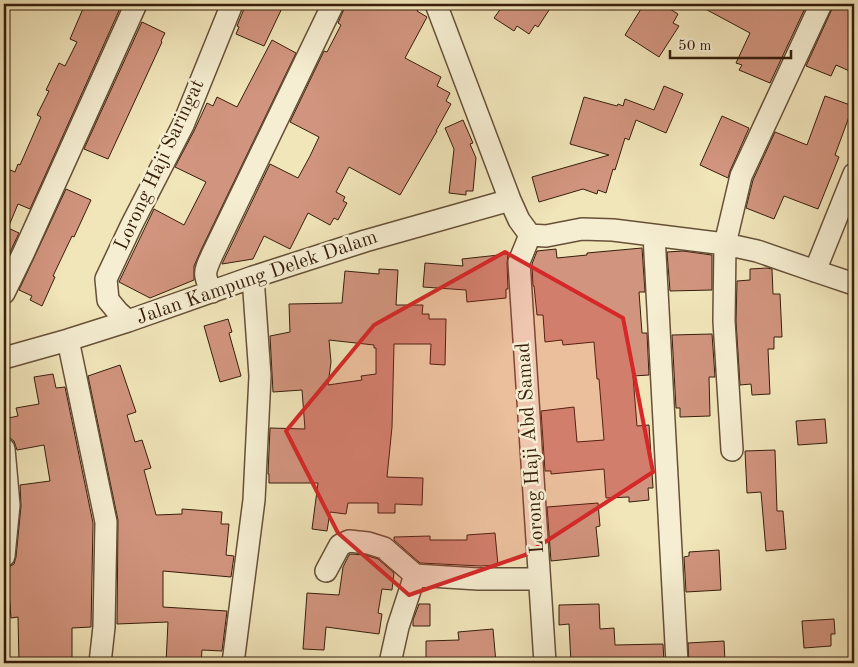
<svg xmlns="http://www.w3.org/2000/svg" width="858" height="667" font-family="'Old Standard TT',serif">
	<rect width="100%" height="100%" fill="#f1e5ba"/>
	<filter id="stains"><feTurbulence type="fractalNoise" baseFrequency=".004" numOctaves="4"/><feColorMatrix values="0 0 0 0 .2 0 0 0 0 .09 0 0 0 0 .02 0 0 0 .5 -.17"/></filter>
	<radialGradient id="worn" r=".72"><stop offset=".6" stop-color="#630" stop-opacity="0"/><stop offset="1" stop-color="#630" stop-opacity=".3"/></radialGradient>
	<path fill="#d1947e" stroke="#371e0b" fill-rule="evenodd" d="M85 4H122L30 209 18 204 8 228 19 233 4 265V178L8 169 15 172 18 164 20 165 41 117 37 115 49 91 46 90 59 63 65 66 77 42 70 39Z
		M244 4H284L264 46 236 34 239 27 237 26 244 9Z
		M345 4H421L417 11 427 17 405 58 441 77 437 86 450 93 446 101 451 104 436 131H437L400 195 349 167 336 192 345 197 343 201 347 203 338 220 334 218 330 225 308 213 290 249 264 236 253 259 222 264 270 164 298 178 310 156 319 137 290 122 324 51 327 52 341 25 338 23 344 9Z
		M504 4H553L538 27 535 25 529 34 517 26 514 31 494 18Z
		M644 4H662L678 14 673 23 679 26 659 57 625 35Z
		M696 4H807L770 83 739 70 742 65 736 63 750 33Z
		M833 4H854V73L836 65 831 76 806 66 832 9Z
		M142 22 165 33 161 41 162 42 108 159 84 149Z
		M272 40 296 53 201 250 194 266V280L150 298 119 282 154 209 184 225 206 182 175 167 194 131 207 103 213 106 217 97 237 107Z
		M664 86 683 94 666 133 636 120 629 140 625 138 615 170 613 169 606 193 598 190 597 194 583 189 539 202 532 177 609 155 570 144 584 97 617 106 618 104 623 106 625 99 654 110Z
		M825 96 853 106 835 155 839 157 818 209 784 196 774 219 746 208 753 180 775 132 807 145Z
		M722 116 749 128 730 171 728 178 700 165Z
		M463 120 473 143 470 144 476 158 473 191H466V195L449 193 454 149 445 128Z
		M66 189 91 200 74 237 72 236 53 276 55 277 42 306 30 300 32 296 19 290Z
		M642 248 645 292H639L642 333H647L649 375 633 376 637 426 649 425 653 488H648L649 500 629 502V497L606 498 604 469 551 474V471H545L541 411 574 407 577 442 604 440 599 379H597L594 342 563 345 562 340 545 342 543 315H537L534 286H533L532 264 537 251 556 249 557 258 587 255V253Z
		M683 251 712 255V290L670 291 667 252Z
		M508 254 507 263 508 289H506V298L467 302 466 290 423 287 425 263 463 266 462 259Z
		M767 268 772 269 773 294H780L782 337H774V349H768L770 394 752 395 751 384 740 385 736 321 737 281 750 280V269Z
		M379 269 398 270 396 305H423L422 314H429V319H446L445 365 430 364 431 344H394L392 427 387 477 423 478 422 505 395 504V513H378V503H348L346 514 330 512 327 531 312 529 318 483H269V474H268L270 428 305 429 302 390 273 392 270 336 290 332 289 304 342 303 345 271 379 274ZM329 340 374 345V348H376V374L361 376 362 380 328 385 331 362Z
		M228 319 232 332 229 333 241 376 220 382 204 326Z
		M712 334 715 377H709L710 416 680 417V408H676L672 335Z
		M120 365 136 412 127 415 135 442 142 440 151 468 144 470 156 515 182 514V509L222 512 221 524H229L226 555 234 556 231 577 163 571V607L227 611 222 651 202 650 201 663H166L168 622 117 624 118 520 88 376Z
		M53 374 56 388 65 387 93 523 91 627 72 628V663H19L18 617 11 618 7 568 14 564 16 557 21 506 20 485 50 481 44 445 17 450 14 441 10 438 4 437V419L18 416 16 408 39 404 34 377Z
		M825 419 827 443 798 445 796 421Z
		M775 450 777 511H783L786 549 766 551 761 492 747 493 745 451Z
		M598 503 600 526 596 527 599 556 551 561 547 507Z
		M495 533 498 565 481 566 420 563 394 540V537L430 536V540H467V535Z
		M719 550 721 590 686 592 684 557 689 556V552Z
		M351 554 365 555 378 559 394 573 392 590 382 589 378 613 382 614 379 634 326 627 324 650 303 649 307 593 339 595 343 567 349 555Z
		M419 604H430V626H413V620Z
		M599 604 600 629 614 628 615 645 663 644 664 663H571L569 624 559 625V605Z
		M834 619 835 634H831V646L804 648 802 621Z
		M493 629 496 663H426V641L459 640 458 632Z
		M724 641 725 663H689L688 643Z"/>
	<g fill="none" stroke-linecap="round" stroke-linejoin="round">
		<g stroke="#665037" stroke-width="24">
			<path id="minor" d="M436 4 510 200 519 220 530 235
				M530 235 519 262 545 663
				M530 235 546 236 582 229 613 230 725 244 757 251 815 271 854 284
				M654 235 677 663
				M815 271 854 174
				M212 292C203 274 204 273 212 255L333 4
				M4 293 23 254 136 4
				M128 321 118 312 108 300 106 279 132 224 183 125 232 4
				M68 340 106 522 104 627 100 663
				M4 358 68 340 128 321 253 277 365 241 510 200
				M4 449 9 505 4 556
				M732 450 724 321 725 244 741 176 821 4
				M326 571 340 545 349 541 368 543 384 548 415 575
				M233 663 254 500 260 376 253 277
				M390 663 398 627 415 575 478 579H539"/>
		</g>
		<use href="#minor" stroke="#f6eed2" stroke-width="21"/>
	</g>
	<path fill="#d62828" fill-opacity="0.2" stroke="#d62828" stroke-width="4" stroke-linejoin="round" d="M505 252 623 318 653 472 525 555 409 595 338 533 286 431 374 325Z"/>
	<g text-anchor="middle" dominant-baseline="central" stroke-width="5" stroke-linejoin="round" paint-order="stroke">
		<g font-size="20" fill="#371e0b" stroke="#f6eed2">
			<text transform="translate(160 165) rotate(-65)">Lorong Haji Saringat</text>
			<text transform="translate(257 278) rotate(-19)">Jalan Kampung Delek Dalam</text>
			<text transform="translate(531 448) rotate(-94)">Lorong Haji Abd Samad</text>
		</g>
	</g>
	<rect width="858" height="667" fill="none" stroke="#f1e5ba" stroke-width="20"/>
	<rect x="5" y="5" width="848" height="657" fill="none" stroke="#371e0b" stroke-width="2.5"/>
	<rect x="10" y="10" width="838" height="647" fill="none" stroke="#371e0b"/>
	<path d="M670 50v8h121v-8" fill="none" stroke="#371e0b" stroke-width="2.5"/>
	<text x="678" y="50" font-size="15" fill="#371e0b" stroke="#f6eed2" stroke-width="4" paint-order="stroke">50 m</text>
	<rect width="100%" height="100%" filter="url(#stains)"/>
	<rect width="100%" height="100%" fill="url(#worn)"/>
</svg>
